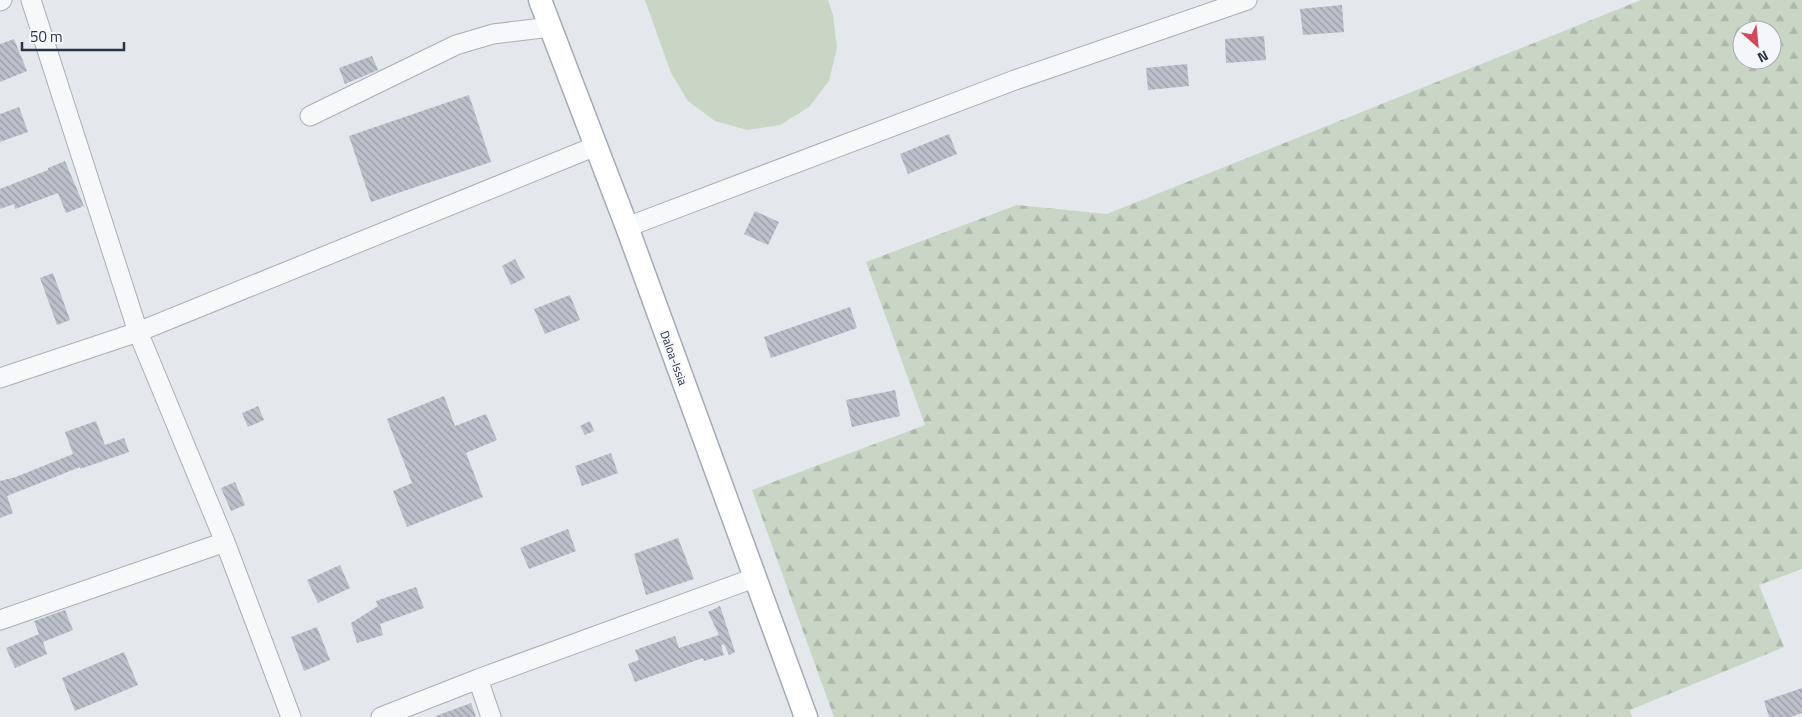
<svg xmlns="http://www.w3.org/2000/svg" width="1802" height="717" font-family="'Titillium Web',sans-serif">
	<defs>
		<pattern id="forest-firs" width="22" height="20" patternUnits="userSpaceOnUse" patternTransform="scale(1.25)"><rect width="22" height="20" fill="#c9d6c5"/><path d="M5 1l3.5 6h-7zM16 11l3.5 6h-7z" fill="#adb8ab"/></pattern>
		<pattern id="building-back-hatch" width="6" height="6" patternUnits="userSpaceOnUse" patternTransform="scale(1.25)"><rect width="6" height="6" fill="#bbc0ca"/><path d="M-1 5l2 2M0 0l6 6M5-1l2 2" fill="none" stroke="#989da6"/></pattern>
	</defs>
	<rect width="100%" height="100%" fill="#e4e7ec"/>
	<path fill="#c9d6c5" d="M645 0H828L833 15 837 48 829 81 809 107 780 125 747 130 715 121 688 101 671 73Z"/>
	<path fill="url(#forest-firs)" fill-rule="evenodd" d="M1641 0H1802V569L1759 585 1784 647 1630 710 1632 717H834L752 490 925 425 866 262 1017 205 1107 214ZM1742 30H1772V60H1742Z"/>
	<path fill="url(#building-back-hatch)" d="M1342 5 1344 32 1303 35 1300 9Z
		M1264 36 1266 60 1226 63 1225 39Z
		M14 39 27 71 0 82V44Z
		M372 56 378 70 345 84 339 68Z
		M1187 64 1189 86 1148 90 1146 68Z
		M469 95 491 162 371 202 349 136Z
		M19 107 28 132 0 142V114Z
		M949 134 957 154 908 174 900 154Z
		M65 161 84 206 66 213 58 193 15 209 14 204 0 209V189L48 170V168Z
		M755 211 779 222 768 245 744 234Z
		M515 259 525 278 511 285 502 266Z
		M53 273 70 320 57 325 40 278Z
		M570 295 580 320 545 334 534 309Z
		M850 307 857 328 771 358 764 337Z
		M895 390 900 416 852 427 846 400Z
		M444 396 455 426 486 414 497 440 466 453 483 497 407 527 393 491 412 483 387 419Z
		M258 406 264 420 248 427 242 413Z
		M96 421 105 445 124 438 129 452 80 469V467L7 496 13 513 0 518V481L16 477 73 454 65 432Z
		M590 421 594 431 585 435 580 426Z
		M611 453 618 473 582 486 575 466Z
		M235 482 245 505 231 511 221 488Z
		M568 529 576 551 529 569 520 548Z
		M678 538 694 579 646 595 634 554Z
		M340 565 350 588 318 603 307 580Z
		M416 587 424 608 380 624 383 635 357 643 351 623 378 606 376 601Z
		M720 606 735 652 729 655 724 644 721 645 724 655 704 661 703 658 635 682 628 664 639 660 635 650 675 636 679 648 719 635 708 612Z
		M65 610 73 630 43 642 47 654 15 668 6 648 39 634 41 639 34 621Z
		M317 627 330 660 304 671 291 637Z
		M124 652 138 685 75 711 62 678Z
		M1802 688V713L1791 717H1769L1764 701Z
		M471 703 476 717H436V716Z"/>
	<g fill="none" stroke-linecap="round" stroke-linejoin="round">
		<g stroke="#a9aeb7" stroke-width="21">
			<path id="minor" d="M31 0 138 332 225 542 291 717
				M0 1 2 0
				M310 116 456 45 493 34 551 27
				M627 227 1015 80 1247 0
				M0 378 138 332 596 146
				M0 620 225 542
				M478 679 491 717
				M381 717 478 679 754 578"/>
		</g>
		<g stroke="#a3abb8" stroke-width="25">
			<path id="major" d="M540 0 627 227 806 717"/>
		</g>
		<use href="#minor" stroke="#f7f8fa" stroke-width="19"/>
		<use href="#major" stroke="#fff" stroke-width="22"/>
	</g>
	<g text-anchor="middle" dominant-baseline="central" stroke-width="5" stroke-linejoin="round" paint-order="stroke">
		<g font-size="12" fill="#2b3445" stroke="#f4f6f9">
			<text transform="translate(674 358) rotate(70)">Daloa-Issia</text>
		</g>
	</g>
	<g transform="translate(1757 45) rotate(153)"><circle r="24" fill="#f4f6f9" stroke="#a4a8b1"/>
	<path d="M0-4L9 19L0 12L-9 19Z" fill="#d1495b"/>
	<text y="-8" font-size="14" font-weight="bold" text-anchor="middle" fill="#2b3445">N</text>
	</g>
	<path d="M22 42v8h102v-8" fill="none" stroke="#2b3445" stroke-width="2.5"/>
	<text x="30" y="42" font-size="15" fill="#2b3445" stroke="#f4f6f9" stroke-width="4" paint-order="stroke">50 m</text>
</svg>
